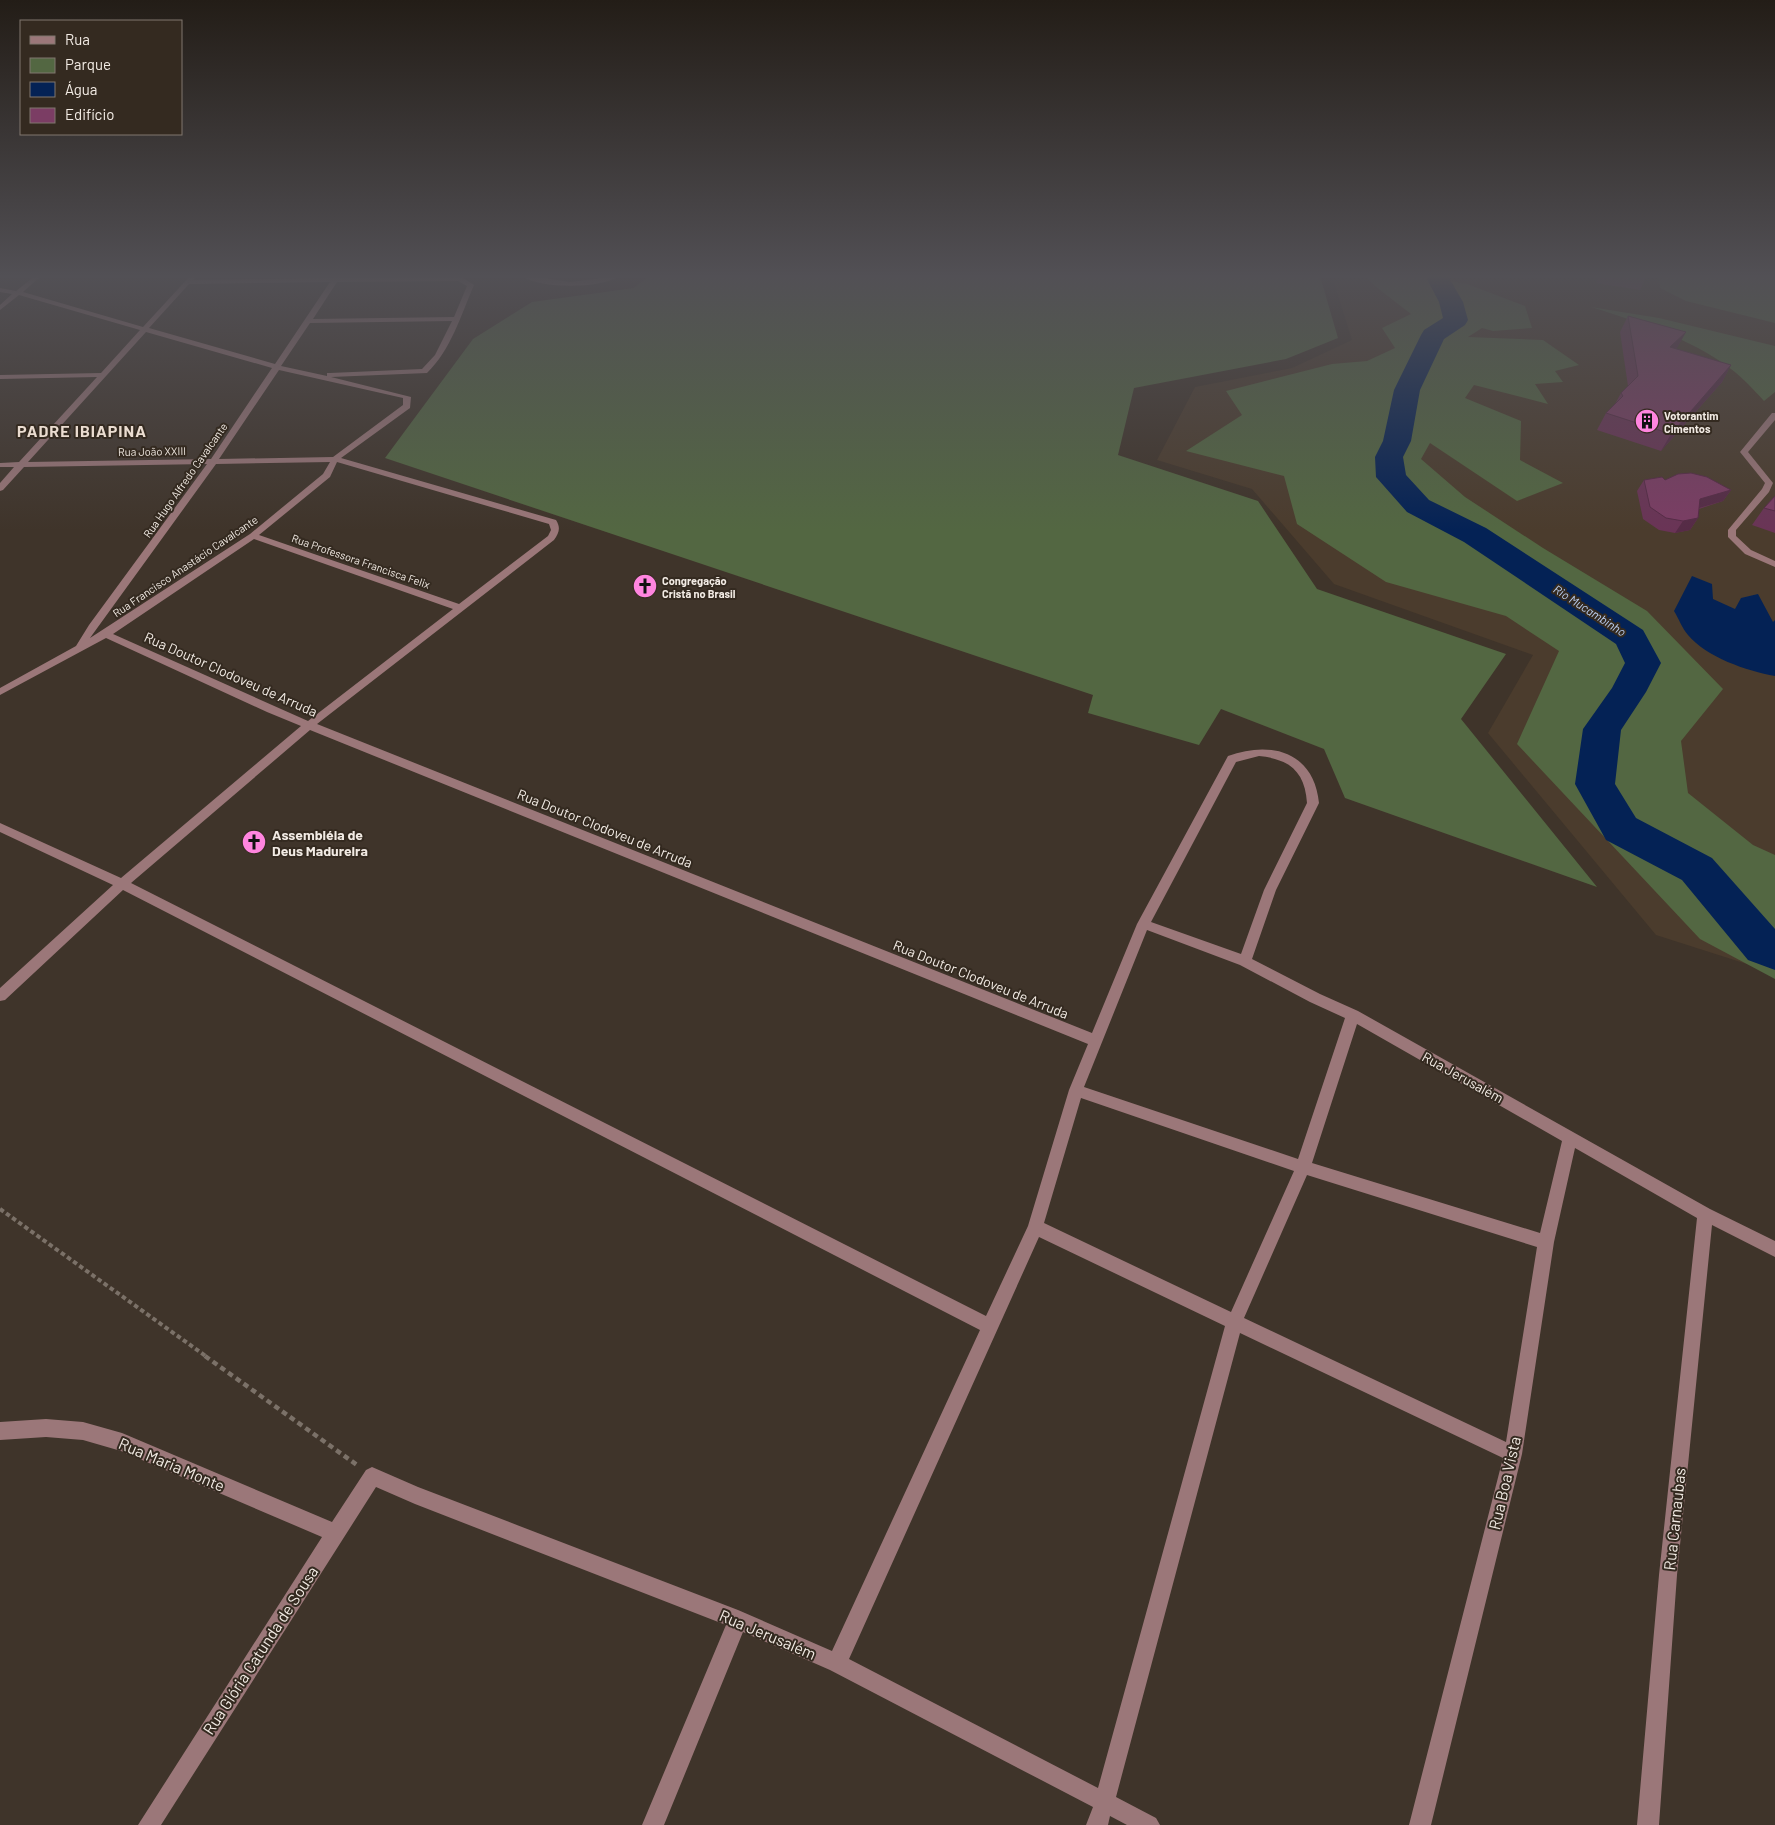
<svg xmlns="http://www.w3.org/2000/svg" width="1775" height="1825" font-family="Barlow,sans-serif">
	<rect width="100%" height="100%" fill="#3f342a"/>
	<path fill="#4b3c2d" d="M1332 276H1775V973L1656 935 1488 733 1533 655 1334 584 1252 489 1157 460 1195 387 1292 368 1352 340Z"/>
	<path fill="#536742" d="M649 276H1320L1338 338 1286 359 1134 388 1118 455 1258 501 1317 589 1506 654 1461 719 1597 887 1345 798 1324 749 1221 709 1199 745 1088 713 1093 695 385 458 473 339 532 302 634 288Z
		M1364 276H1417L1467 284 1525 306 1532 328 1493 331 1482 328 1468 337 1543 340 1579 365 1555 371 1563 382 1535 384 1548 404 1474 385 1465 398 1521 421 1520 460 1563 483 1517 501 1430 443 1421 459 1465 497 1543 548 1647 611 1723 689 1681 741 1688 793 1753 845 1775 855V979L1700 939 1517 744 1559 651 1506 616 1386 582 1297 524 1284 476 1186 451 1242 415 1226 391 1332 364 1367 361 1395 348 1382 328 1411 314 1380 290Z
		M1659 276H1775V323L1686 301 1660 288Z
		M1591 307 1659 318 1775 346V392L1764 401C1754 390 1743 378 1731 369 1690 338 1639 322 1591 307Z"/>
	<path fill="#042255" d="M1692 576 1712 584 1713 599 1735 609 1741 598 1758 594 1773 622 1775 620V676C1747 671 1706 657 1688 635 1682 628 1679 619 1674 611Z"/>
	<g fill="none" stroke-linecap="round" stroke-linejoin="round">
		<path fill="#042255" fill-rule="evenodd" d="M1430 276H1448L1463 302 1468 320 1465 325 1444 339 1420 390 1411 441 1403 457 1406 475 1429 500 1486 528 1643 630 1661 663 1646 692 1621 730 1615 784 1636 818 1712 858 1775 929V970L1748 960 1682 880 1606 840 1575 784 1583 729 1612 688 1625 663 1616 644 1464 542 1407 512 1376 477 1375 457 1383 441 1394 390 1421 335 1424 330 1443 318 1439 302 1427 279Z"/>
		<path stroke="#7b7168" stroke-width="4" stroke-dasharray="4.5 3" stroke-linecap="butt" d="M0 1209 207 1357"/>
		<path stroke="#7b7168" stroke-width="4.5" stroke-dasharray="5.5 4" stroke-linecap="butt" d="M205 1356 357 1465"/>
		<path fill="#9b7779" fill-rule="evenodd" d="M35 276H41L23 292 143 327 190 276H196L193 280 333 278 335 276H341L340 278 463 276V278L474 285C461 315 451 350 427 373L331 377 411 397 410 408 341 458 556 520C561 528 559 533 554 540L317 724 1092 1033 1137 924 1228 756C1271 740 1314 752 1319 803L1276 890 1252 959 1320 994 1358 1011 1710 1209 1775 1241V1257L1712 1225 1677 1575 1659 1825H1637L1659 1575 1697 1218 1575 1148 1554 1242 1522 1454 1431 1825H1409L1503 1458 1240 1333 1116 1797 1156 1818 1160 1825H1127L1110 1816 1108 1825H1086L1093 1807 830 1670 743 1632 664 1825H642L726 1625 415 1504 376 1487 161 1825H138L322 1537 121 1451 83 1440 46 1437 0 1440V1422L46 1419 83 1422 122 1433 332 1522 366 1470 372 1467 418 1487 738 1610 832 1651 980 1330 123 890 5 1000 0 1001V988L113 885 0 832V823L121 878 301 726 267 712 106 638 0 695V688L76 646 89 625 207 464 24 467 3 490 0 491V483L14 467H0V463L19 462 97 377 0 379V375L101 373 140 330 19 295 0 310V305L12 294 0 292V288L16 291ZM458 281 467 286 454 317 313 319 337 282ZM330 282 275 364 149 328 189 284ZM452 321 435 355 422 369 330 373H327V376L281 366 310 323ZM146 332 272 368 211 459 28 462ZM279 370 403 398V405L333 457 219 459ZM330 462 323 474 250 534 90 638 216 464ZM337 462 549 524 551 530 548 536 459 604 259 535 330 477ZM254 539 453 609 308 721 113 634ZM310 730 1088 1044 1069 1090 1028 1226 986 1316 131 883ZM1259 756C1290 759 1305 772 1307 803L1264 890 1241 954 1151 922 1236 762ZM1147 930 1240 965 1310 1002 1345 1018 1298 1159 1084 1087ZM1357 1024 1562 1141 1540 1233 1312 1163ZM1081 1098 1294 1171 1231 1312 1044 1223ZM1307 1175 1537 1247 1506 1442 1244 1318ZM1039 1237 1225 1326 1098 1788 849 1659Z
			M521 276H531L570 282 620 276C600 289 541 289 521 276Z
			M1772 413H1775V420L1748 452 1773 483 1769 492 1736 530V536L1751 550 1775 561V567L1745 554 1728 537V530L1762 489 1765 483 1740 452Z"/>
	</g>
	<path fill="#6a3456" d="M1597 276H1647L1640 290 1596 283Z
		M1628 316 1686 332 1676 349 1731 365 1722 382 1661 451 1597 430 1606 413 1615 404 1621 393 1628 386 1620 332Z
		M1644 480H1665L1731 490 1723 501 1699 509 1698 518 1690 530 1675 533 1659 530 1643 519 1637 491Z
		M1775 496V533L1752 525 1764 508Z"/>
	<path fill="#562b46" d="M1686 332 1677 348 1661 364 1670 347Z
		M1731 365 1722 382 1661 451 1671 434Z
		M1731 490 1723 501 1692 510 1700 499Z
		M1698 518 1690 530 1675 533 1683 521Z"/>
	<path fill="#7b3d64" stroke="#562b46" d="M1628 316 1686 332 1670 347 1731 365 1671 434 1606 413 1623 396 1621 393 1638 376Z
		M1691 473 1707 477 1731 490 1700 499 1698 518 1683 521 1666 518 1650 507 1644 480 1662 477 1665 480 1678 474Z
		M1775 496V511L1764 508Z"/>
	<linearGradient id="sky" x2="0" y2="1"><stop stop-color="#231d17"/><stop offset="0.52" stop-color="#525055"/><stop offset="1" stop-color="#525055" stop-opacity="0"/></linearGradient>
	<rect width="1775" height="531" fill="url(#sky)"/>
	<defs>
		<g id="building-disc" transform="scale(1.25)"><circle r="9.5" fill="#ff85df" stroke="#342a20"/><path d="M-4-6H4V6H1V3H-1V6H-4ZM-2.5-4.3h1.7v1.8h-1.7ZM.8-4.3h1.7v1.8H.8ZM-2.5-1h1.7V.8h-1.7ZM.8-1h1.7V.8H.8Z" fill="#111"/></g>
		<g id="church-disc" transform="scale(1.25)"><circle r="9.5" fill="#ff85df" stroke="#342a20"/><path d="M-1.2-6h2.4v3.5h3.3v2.4h-3.3V6h-2.4V-.1h-3.3v-2.4h3.3Z" fill="#111"/></g>
	</defs>
	<g fill-rule="evenodd">
		<use href="#building-disc" x="1647" y="421"/>
		<use href="#church-disc" x="645" y="586"/>
		<use href="#church-disc" x="254" y="842"/>
	</g>
	<g text-anchor="middle" dominant-baseline="central" stroke-width="4" stroke-linejoin="round" paint-order="stroke">
		<g font-size="11" font-weight="bold" fill="#f2ebe4" stroke="#342a20" text-anchor="start">
			<text x="1664" y="415">Votorantim<tspan x="1664" dy="13">Cimentos</tspan></text>
			<text x="662" y="580">Congregação<tspan x="662" dy="13">Cristã no Brasil</tspan></text>
		</g>
		<g font-size="11" fill="#f2ebe4" stroke="#342a20">
			<text transform="translate(152 451) rotate(-1)">Rua João XXIII</text>
			<text transform="translate(185 480) rotate(-55)">Rua Hugo Alfredo Cavalcante</text>
			<text transform="translate(361 561) rotate(19)">Rua Professora Francisca Felix</text>
			<text transform="translate(185 566) rotate(-34)">Rua Francisco Anastácio Cavalcante</text>
		</g>
		<g font-size="12" font-style="italic" fill="#bbcff1" stroke="#342a20">
			<text transform="translate(1590 610) rotate(33)">Rio Mucambinho</text>
		</g>
		<g font-size="14" fill="#f2ebe4" stroke="#342a20">
			<text transform="translate(231 674) rotate(24)">Rua Doutor Clodoveu de Arruda</text>
			<text transform="translate(605 828) rotate(22)">Rua Doutor Clodoveu de Arruda</text>
			<text transform="translate(981 979) rotate(22)">Rua Doutor Clodoveu de Arruda</text>
			<text transform="translate(1463 1077) rotate(29)">Rua Jerusalém</text>
		</g>
		<g font-size="14" font-weight="bold" fill="#f2ebe4" stroke="#342a20" text-anchor="start">
			<text x="272" y="834">Assembléia de<tspan x="272" dy="16">Deus Madureira</tspan></text>
		</g>
		<g font-size="16" font-weight="bold" letter-spacing="1" fill="#eadcd0" stroke="#342a20">
			<text x="82" y="430">PADRE IBIAPINA</text>
		</g>
		<g font-size="16" fill="#f2ebe4" stroke="#342a20">
			<text transform="translate(172 1464) rotate(23)">Rua Maria Monte</text>
			<text transform="translate(1504 1483) rotate(-77)">Rua Boa Vista</text>
			<text transform="translate(1674 1519) rotate(-84)">Rua Carnaubas</text>
			<text transform="translate(768 1634) rotate(23)">Rua Jerusalém</text>
			<text transform="translate(260 1650) rotate(-57)">Rua Glória Catunda de Sousa</text>
		</g>
	</g>
	<rect x="20" y="20" width="162" height="115" fill="#342a20" stroke="#80776e"/>
	<rect x="30" y="36" width="25" height="8" fill="#9b7779" stroke="#80776e"/>
	<text x="65" y="45" font-size="15" fill="#f2ebe4">Rua</text>
	<rect x="30" y="58" width="25" height="15" fill="#536742" stroke="#80776e"/>
	<text x="65" y="70" font-size="15" fill="#f2ebe4">Parque</text>
	<rect x="30" y="82" width="25" height="15" fill="#042255" stroke="#80776e"/>
	<text x="65" y="95" font-size="15" fill="#f2ebe4">Água</text>
	<rect x="30" y="108" width="25" height="15" fill="#7b3d64" stroke="#80776e"/>
	<text x="65" y="120" font-size="15" fill="#f2ebe4">Edifício</text>
</svg>
